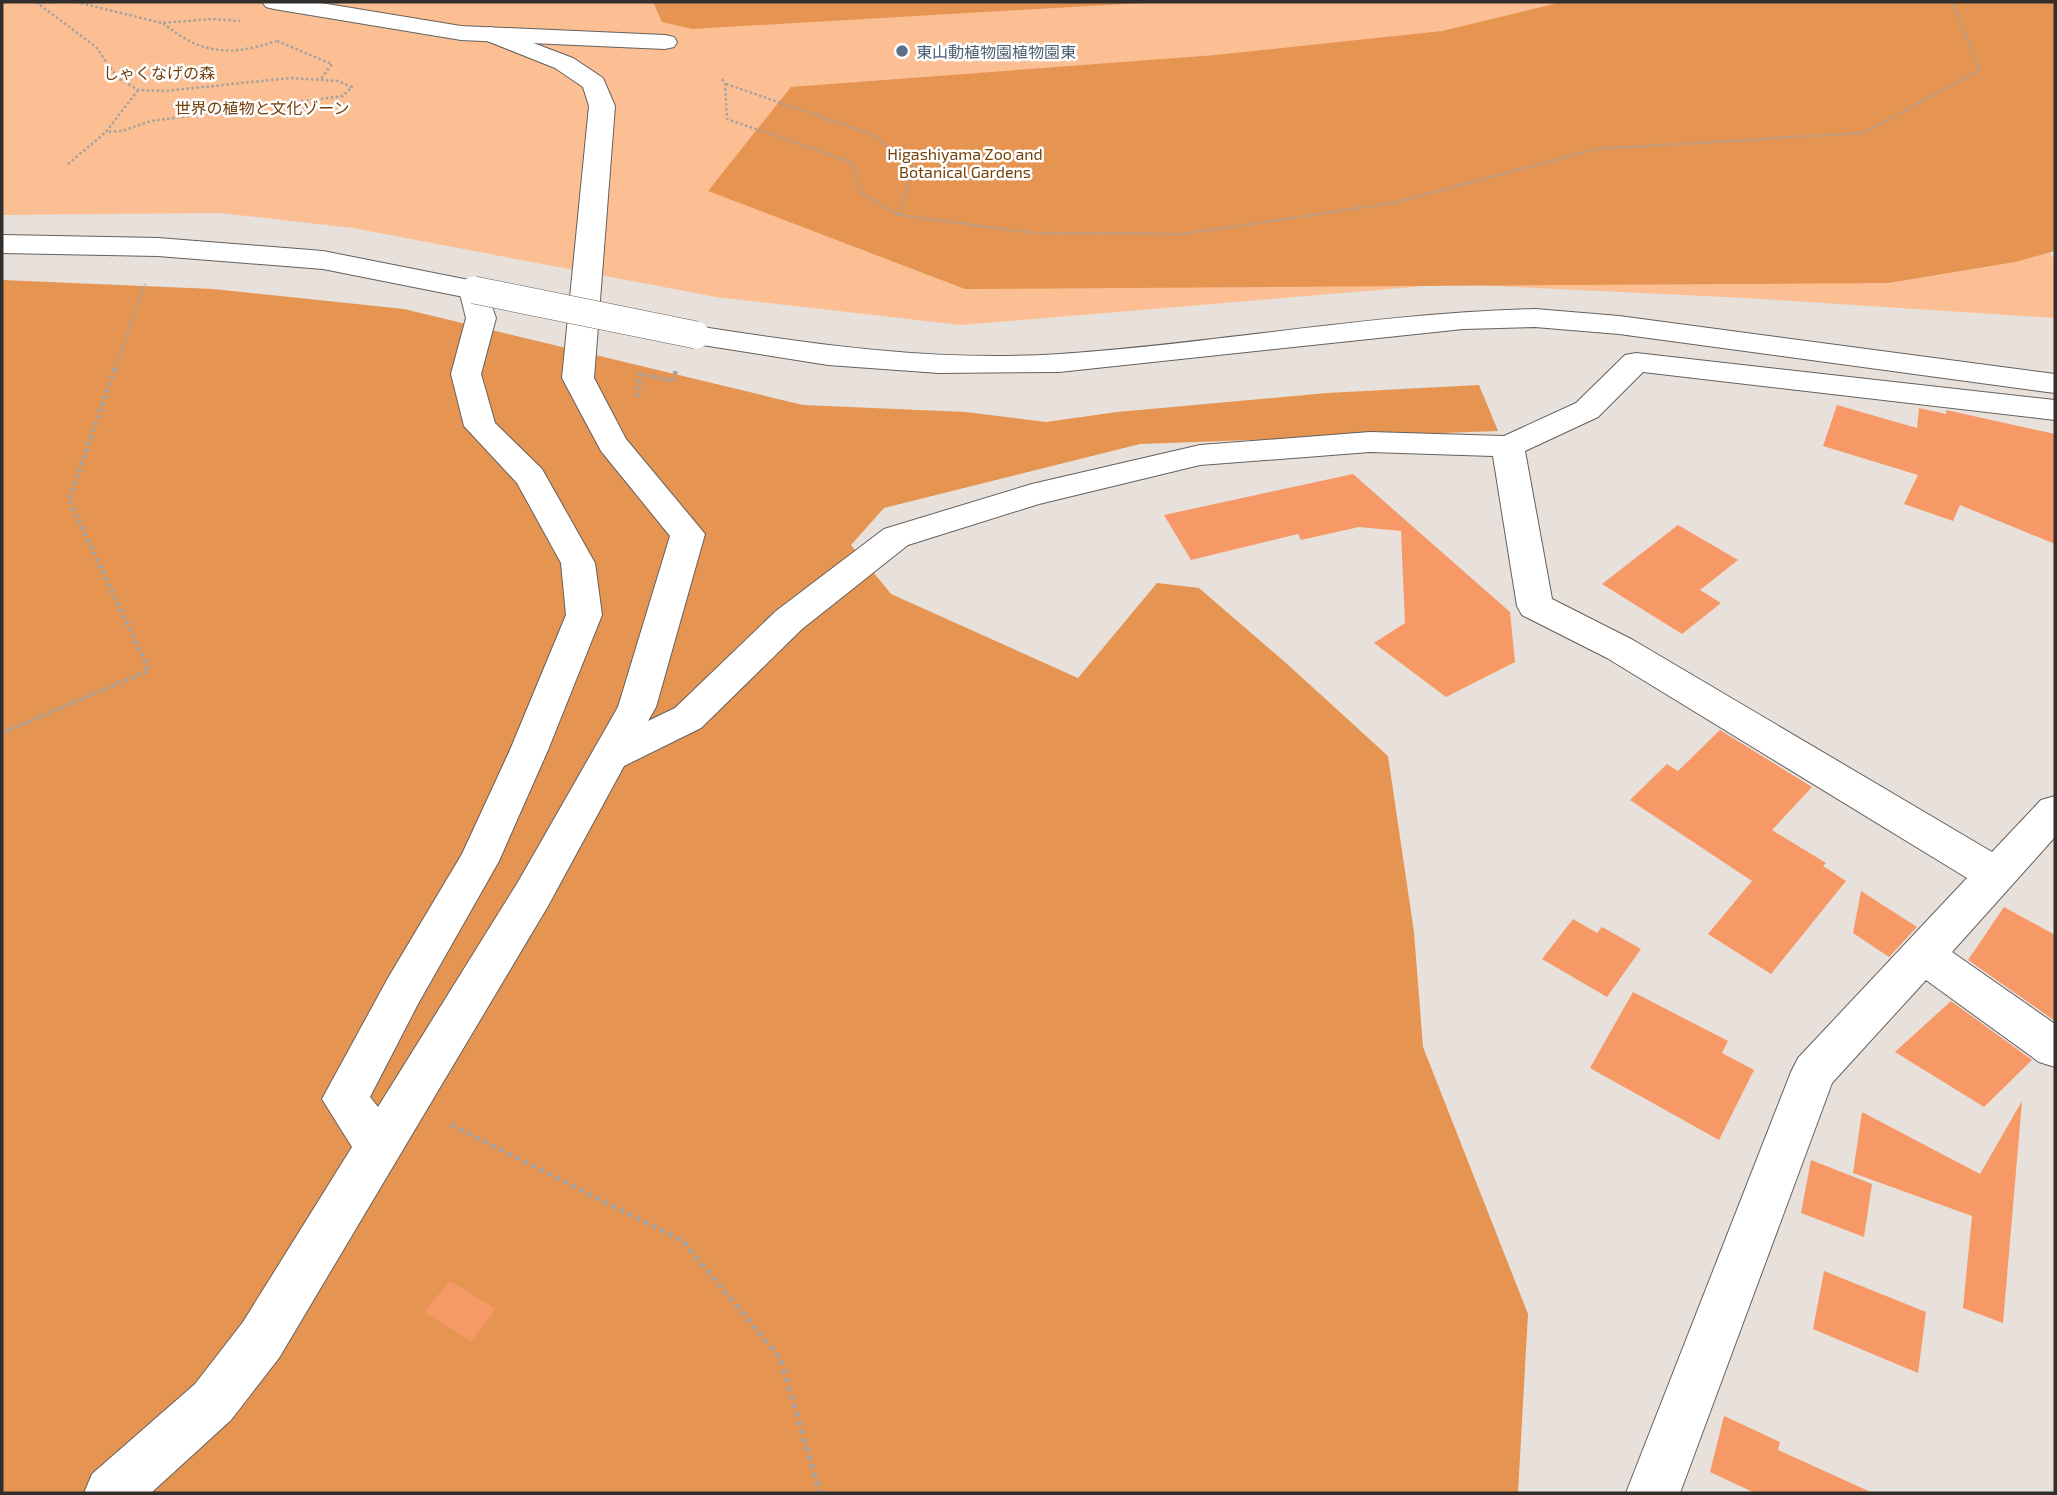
<svg xmlns="http://www.w3.org/2000/svg" width="2057" height="1495" font-family="'Exo 2','Noto Sans JP',sans-serif">
	<rect width="100%" height="100%" fill="#e7e0db"/>
	<path fill="#fbbf93" d="M2 2H2055L2025 226 2055 259V318L1747 298 1450 284 961 325 716 297 353 228 220 213 2 215Z"/>
	<path fill="#e69451" d="M653 2H1158L692 29 662 22Z
		M1562 2H2055V251L2015 262 1888 283 965 289 708 191 791 87 1216 55 1442 31Z
		M2 280 213 289 404 309 803 405 966 412 1046 422 1117 412 1327 393 1479 385 1498 431 1140 444 884 508 851 545 891 594 1078 678 1157 583 1199 588 1286 663 1388 756 1414 932 1423 1047 1528 1314 1518 1493H2Z"/>
	<path fill="#f69966" d="M1837 405 1917 428 1919 408 1946 414V410L2055 434V544L1960 505 1953 521 1904 504 1918 475 1823 446Z
		M1353 474 1510 612 1515 662 1446 697 1374 643 1405 623 1401 531 1359 527 1301 540 1298 534 1191 560 1164 515Z
		M1678 525 1738 560 1700 590 1721 603 1682 634 1602 584Z
		M1720 730 1812 787 1772 830 1826 863 1823 866 1846 881 1771 974 1708 934 1752 881 1630 800 1667 764 1678 771Z
		M1861 891 1917 927 1889 957 1853 933Z
		M2004 907 2055 935V1021L1961 955 1968 960Z
		M1573 919 1597 933 1602 927 1641 949 1607 997 1542 959Z
		M1633 992 1728 1041 1722 1053 1754 1070 1719 1140 1590 1068Z
		M1951 1001 2032 1060 1984 1107 1895 1052Z
		M2022 1101 2003 1323 1963 1308 1972 1216 1853 1173 1862 1112 1980 1174Z
		M1811 1160 1872 1184 1864 1237 1801 1213Z
		M1824 1271 1926 1312 1918 1373 1813 1329Z
		M450 1281 496 1309 471 1341 424 1312Z
		M1724 1416 1780 1442 1778 1450 1873 1493H1755L1710 1472Z"/>
	<g fill="none" stroke-linecap="round" stroke-linejoin="round">
		<g stroke="#66605c" stroke-width="2">
			<path id="minor" d="M491 27 573 58 603 78 615 106 594 378 626 439 705 534 656 707 648 721 675 708 776 611 884 529 1032 484 1200 445 1370 432 1504 436 1576 403 1625 355 1636 353 2055 400V420L1643 372 1598 417 1525 451 1552 599 1633 640 1992 852 2041 800 2055 796V837L1952 952 2055 1024V1067L2039 1062 1926 980 1832 1083 1680 1493H1626L1791 1072 1798 1058 1967 878 1607 658 1522 615 1517 606 1493 456 1370 452 1200 465 1039 504 908 545 802 629 701 728 624 766 548 906 279 1358 231 1420 151 1493H84L92 1474 195 1384 243 1322 352 1147 322 1099 388 978 462 854 510 750 566 615 561 563 517 483 464 426 451 374 466 318 459 290 464 284 474 281 484 284 496 318 481 374 495 423 542 469 595 563 602 615 548 750 499 861 418 1004 370 1097 378 1107 518 882 618 707 670 536 601 451 562 378 589 106 583 87 555 68 482 39 479 34 482 29Z"/>
		</g>
		<g stroke="#66605c" stroke-width="2">
			<path id="tertiary" d="M262 2H315L461 26 665 35 674 37 677 42 674 47 665 49 461 40 274 9 266 7Z
				M2 235 158 238 323 251 474 281 484 284 489 290 484 296 474 299 323 269 158 256 2 253Z
				M1535 309 1619 316 2055 374V393L1619 334 1535 327 1463 329 1059 372 939 373 828 365 696 344 685 341 681 335 685 329 696 326C817 345 937 362 1060 354 1219 343 1376 313 1535 309Z"/>
		</g>
		<path stroke="#a7a29e" stroke-width="2.5" stroke-dasharray="2.5 2.5" stroke-linecap="butt" d="M36 2 96 47 118 78 138 90 164 91 291 78 338 81 352 87 343 96 151 121 122 131 106 132
			M76 2 162 23 211 19 240 21
			M38 3 56 2
			M163 23C200 54 230 57 276 41
			M277 41 332 64 320 80
			M722 79 725 84 727 119 851 162 862 194 899 215 1034 233 1183 234 1393 203 1596 149 1863 133 1980 70 1952 2
			M726 84 871 134 914 167 899 215
			M68 164 106 132 138 90
			M115 370 145 284"/>
		<path stroke="#a7a29e" stroke-width="4.5" stroke-dasharray="3.5 3.5" stroke-linecap="butt" d="M638 397 640 374 672 381 676 371
			M2 733 149 670 69 500 115 368"/>
		<path stroke="#a7a29e" stroke-width="5" stroke-dasharray="4.5 4.5" stroke-linecap="butt" d="M451 1125 683 1241 780 1358 820 1493"/>
		<use href="#minor" fill="#fff" fill-rule="evenodd"/>
		<use href="#tertiary" fill="#fff" fill-rule="evenodd"/>
		<g stroke="#66605c" stroke-width="28" stroke-linecap="butt">
			<path id="tertiary-bridge" d="M474 290 696 335"/>
		</g>
		<use href="#tertiary-bridge" stroke="#fff" stroke-width="27"/>
	</g>
	<circle fill="#5c6f8a" stroke="#fff" stroke-width="2.5" cx="902" cy="51" r="7"/>
	<g text-anchor="middle" dominant-baseline="central" stroke-width="5" stroke-linejoin="round" paint-order="stroke">
		<g font-size="16" fill="#4e5e75" stroke="#fff" text-anchor="start">
			<text x="916" y="51">東山動植物園植物園東</text>
		</g>
		<g font-size="16" fill="#75400c" stroke="#fff">
			<text x="159" y="72">しゃくなげの森</text>
			<text x="262" y="107">世界の植物と文化ゾーン</text>
			<text x="965" y="153">Higashiyama Zoo and<tspan x="965" dy="18">Botanical Gardens</tspan></text>
		</g>
	</g>
	<rect width="2057" height="1495" fill="none" stroke="#312e2c" stroke-width="7"/>
</svg>
